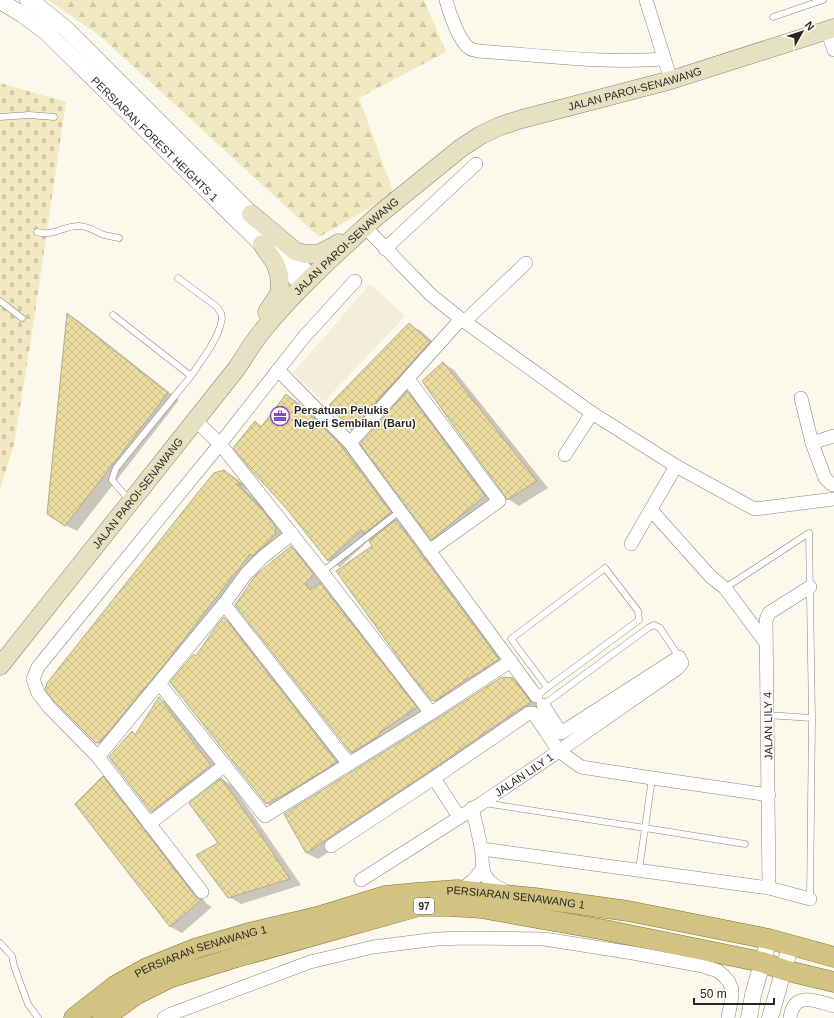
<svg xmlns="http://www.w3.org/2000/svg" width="834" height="1018" font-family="Arial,sans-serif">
	<defs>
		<pattern id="forest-firs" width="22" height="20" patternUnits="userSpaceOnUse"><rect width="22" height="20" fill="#f2e9c3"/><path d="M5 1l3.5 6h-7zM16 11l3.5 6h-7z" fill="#d0c8a7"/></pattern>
		<pattern id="cemetery-stones" width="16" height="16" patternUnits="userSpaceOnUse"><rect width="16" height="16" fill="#f2e9c3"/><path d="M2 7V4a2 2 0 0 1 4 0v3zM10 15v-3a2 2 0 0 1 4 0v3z" fill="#d0c8a7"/></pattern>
		<pattern id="building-cross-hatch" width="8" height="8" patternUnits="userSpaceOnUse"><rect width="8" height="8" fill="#ecdc9d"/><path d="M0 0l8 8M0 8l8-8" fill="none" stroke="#cabd87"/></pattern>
	</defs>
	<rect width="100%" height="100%" fill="#fcf9ec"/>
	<path fill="#f3eeda" d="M370 284 405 316 324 402 293 373Z"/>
	<path fill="url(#forest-firs)" d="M48 0H424L446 52 359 98 394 194 319 237 100 36Z"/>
	<path fill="url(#cemetery-stones)" d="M0 83 66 102 32 333 14 444 0 490Z"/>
	<path fill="#0003" d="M68 314 79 321 179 400 77 531 65 525Z
		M409 325 421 331 441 349 363 436 352 429Z
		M443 363 454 370 548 488 519 506 508 499Z
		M407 392 419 399 496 503 443 546 432 539Z
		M286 395 298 402 337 437 353 453 402 519 398 522 408 527 510 666 444 706 432 699 374 546 369 540 340 567 329 561 287 507 255 423 262 426Z
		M224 471 236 478 251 490H246L272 516 287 535 108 749 96 742Z
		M292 548 303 554 325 582 322 585 332 590 427 714 363 759 351 753Z
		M224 618 235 625 348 769 278 810 266 803 195 655 197 656Z
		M512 679 524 686 542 709 441 778 318 859 306 853Z
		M160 699 171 705 222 772 163 818 151 812 110 757 132 732 137 735Z
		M103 778 114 784 207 904 212 907 182 933 171 927 76 804Z
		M222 779 233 786 301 885 241 904 229 897 220 843Z"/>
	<path fill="url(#building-cross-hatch)" stroke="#aca99d" d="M67 313 168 393 65 526 47 514Z
		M409 323 430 342 351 430 329 405Z
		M443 362 537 481 507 500 505 496 458 432 422 381Z
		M407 391 485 496 431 540 360 444Z
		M286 394 325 429 341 446 391 512 364 534 361 530 328 561 286 508 251 470 233 448 255 421 261 427Z
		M224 470 242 485 237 484 261 508 276 528 275 535 253 556 250 554 168 660 100 742 96 743 53 700 45 689 47 683 196 495 214 473Z
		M396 520 499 659 468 679V678L435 701 431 700 405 667 336 571 372 546 369 541Z
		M291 546 314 575 305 583 310 590 320 583 417 707 379 733 380 735 351 753 235 605 256 575Z
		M224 617 337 762 289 792 266 804 170 682 194 654 196 656 217 625Z
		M502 677 513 678 530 701 529 705 524 706 430 771 306 853 284 814 435 720Z
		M159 697 211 765 151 812 109 757 132 731 135 735Z
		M103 776 196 897 201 900 170 927 75 804Z
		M221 778 253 823 290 879 228 898 196 855 218 843 189 803Z"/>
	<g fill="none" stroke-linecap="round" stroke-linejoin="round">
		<g stroke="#868378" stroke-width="7">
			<path id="service" d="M773 17 823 0
				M0 117 29 115 54 117
				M37 232C54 237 64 225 80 226 87 226 97 232 104 235 109 236 114 237 119 238
				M0 301 22 318
				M113 315 191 376
				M130 501 112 480 116 468 191 376 210 348 217 335 220 327 222 319 221 313 217 307 178 278
				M809 533 812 718 810 899
				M322 572 400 511
				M725 588 809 533
				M536 696 639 620 638 611 605 568 511 639 547 687
				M543 705 648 628 654 625 660 628 679 657
				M767 715 812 718
				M652 778 645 828 745 844
				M484 803 645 828 639 870
				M0 943 12 956 14 966 28 1004 38 1018"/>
		</g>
		<g stroke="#868378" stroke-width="14">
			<g id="minor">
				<path d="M446 0C449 12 459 41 469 48 471 50 475 50 478 51 540 55 602 64 664 59"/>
				<path d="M646 0 671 80"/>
				<path d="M827 30 834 50"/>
				<path d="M365 227 431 295 461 319 592 413 676 466 747 505 755 509 834 499"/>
				<path d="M385 249 476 164"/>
				<path d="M465 321 526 263"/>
				<path d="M278 370 350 443 536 696"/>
				<path d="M408 379 499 501 429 551"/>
				<path d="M801 398 812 443 825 478 831 484 834 485"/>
				<path d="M195 420 220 444 322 572 431 713"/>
				<path d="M350 443 461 319"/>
				<path d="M812 443 834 436"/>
				<path d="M565 455 592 413"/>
				<path d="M651 510 711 577 725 588 766 643"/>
				<path d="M631 544 676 466"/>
				<path d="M224 604 349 764"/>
				<path d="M159 683 265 816 431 713 511 661"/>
				<path d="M98 757 224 604 246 574 264 556 292 534"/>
				<path d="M434 778 459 817"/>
				<path d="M472 808C475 821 479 835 481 848 483 857 481 867 485 875 490 884 499 888 507 892"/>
				<path d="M149 824 225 765"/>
				<path d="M331 846 434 778 529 713H533L536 717 559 751 581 767 652 778 769 795"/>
				<path d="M482 849 769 888 810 899"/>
				<path id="s1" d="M361 880 482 803 559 751 678 668 682 663 679 657 561 733 543 705"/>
				<path d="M769 888 766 620 769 613 810 587"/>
				<path d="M458 890C470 885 476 878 483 868"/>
				<path d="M202 892 98 757 48 706 38 693 33 679 38 667 220 444 304 337 355 281"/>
				<path d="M164 1018 171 1014 310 962 373 947 437 939 465 938 544 939 633 953 703 966 718 971 724 976 729 982 732 989V996L728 1018"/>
				<path d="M790 1018C794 990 816 1001 834 1006"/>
			</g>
		</g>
		<g stroke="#868378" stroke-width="17">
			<g id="tertiary">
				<path d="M28 0 39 7 65 28 260 223"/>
				<path id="s2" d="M0 1 23 15 46 32 303 285"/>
				<path d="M281 246 311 277"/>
				<path d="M749 1018 753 995 769 939"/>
				<path d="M770 1018 791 944"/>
			</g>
		</g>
		<g stroke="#868378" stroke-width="19">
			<g id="secondary">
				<path d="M251 214 295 251 305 254H318L334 246 339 243"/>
				<path d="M262 244 275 263 279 274 280 289 279 294 267 312"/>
				<path id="s3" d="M0 666 237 368C245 356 253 342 263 330 296 289 337 253 376 217L461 148 481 135 500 126 522 119 671 80 834 28"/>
			</g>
		</g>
		<g stroke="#83722a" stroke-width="21">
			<g id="primary">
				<path id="s4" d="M74 1018 115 986 147 968 197 948 249 933 317 917 385 896 416 893 457 890 535 898 628 911 769 939 834 957"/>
				<path d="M103 1018 137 994 169 978 237 957 419 906H450L481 908 605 930 762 962 784 970 834 982"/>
			</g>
		</g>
		<use href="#service" stroke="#fff" stroke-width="6"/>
		<use href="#minor" stroke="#fff" stroke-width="13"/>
		<use href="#tertiary" stroke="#fff" stroke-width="16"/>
		<use href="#secondary" stroke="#e8e1c1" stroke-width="18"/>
		<use href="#primary" stroke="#d2c382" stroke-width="20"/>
	</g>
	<defs>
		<g id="office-ring" transform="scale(1)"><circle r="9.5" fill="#fff" stroke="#894bc1" stroke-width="1.5"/><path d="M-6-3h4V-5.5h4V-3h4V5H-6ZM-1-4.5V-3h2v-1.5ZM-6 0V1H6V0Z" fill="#894bc1"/></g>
	</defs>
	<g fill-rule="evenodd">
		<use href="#office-ring" x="280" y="416"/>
	</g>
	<g text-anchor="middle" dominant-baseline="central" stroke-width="3" stroke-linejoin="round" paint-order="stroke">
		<rect fill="#fff" stroke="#686764" stroke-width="1" x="414" y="898" width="20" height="16" rx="3"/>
		<g font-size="10" font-weight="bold" fill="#272621">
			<text x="424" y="906">97</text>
		</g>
		<g font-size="11" fill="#272621" stroke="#fff">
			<text stroke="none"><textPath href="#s3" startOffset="881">JALAN PAROI-SENAWANG</textPath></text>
			<text stroke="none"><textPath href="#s2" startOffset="208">PERSIARAN FOREST HEIGHTS 1</textPath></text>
			<text stroke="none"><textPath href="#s3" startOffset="545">JALAN PAROI-SENAWANG</textPath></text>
			<text stroke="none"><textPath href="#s3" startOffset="221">JALAN PAROI-SENAWANG</textPath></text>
			<text transform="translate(768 726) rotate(-91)">JALAN LILY 4</text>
			<text stroke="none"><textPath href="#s1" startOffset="194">JALAN LILY 1</textPath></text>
			<text stroke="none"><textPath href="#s4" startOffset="469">PERSIARAN SENAWANG 1</textPath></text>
			<text stroke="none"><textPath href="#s4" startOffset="145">PERSIARAN SENAWANG 1</textPath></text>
		</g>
		<g font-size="11" font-weight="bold" fill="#272621" stroke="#fff" text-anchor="start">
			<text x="294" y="410">Persatuan Pelukis<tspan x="294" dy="13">Negeri Sembilan (Baru)</tspan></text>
		</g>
	</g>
	<g transform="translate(802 32) rotate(51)" stroke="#ffffff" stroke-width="3" paint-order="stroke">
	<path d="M0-3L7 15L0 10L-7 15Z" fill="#272621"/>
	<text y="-6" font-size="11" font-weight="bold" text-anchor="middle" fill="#272621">N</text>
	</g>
	<path d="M694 998v6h80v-6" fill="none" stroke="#272621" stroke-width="2"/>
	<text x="700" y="998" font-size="12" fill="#272621" stroke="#ffffff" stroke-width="3" paint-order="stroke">50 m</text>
</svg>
